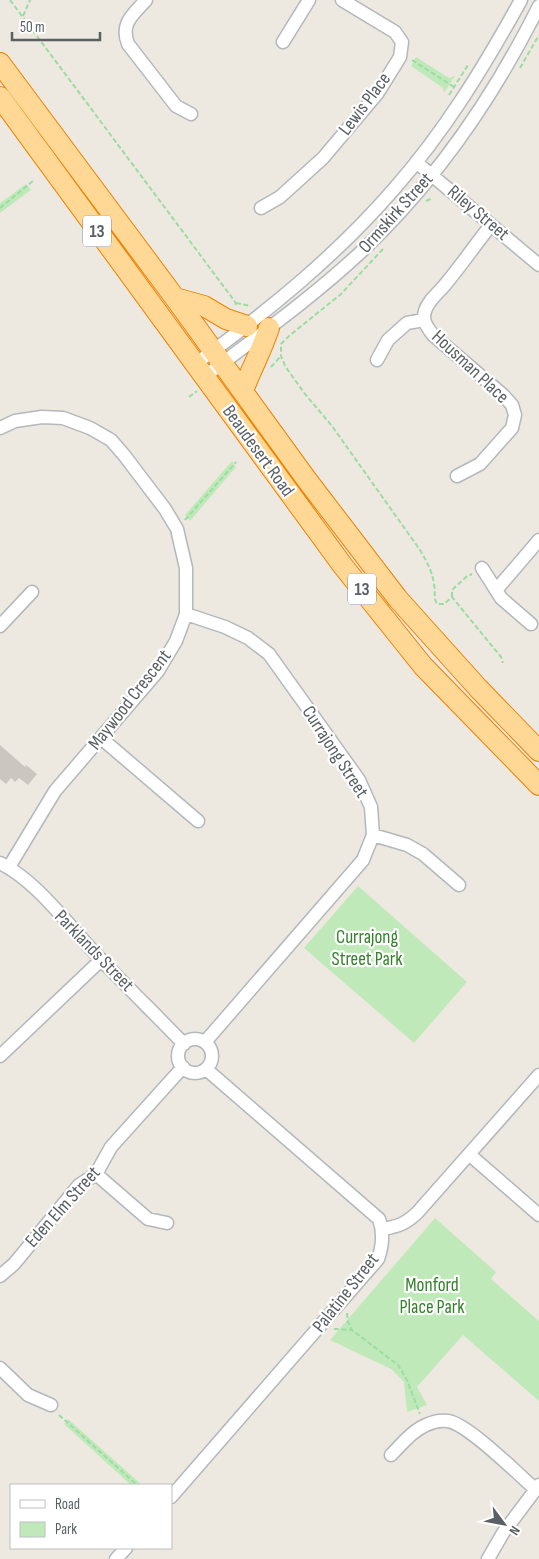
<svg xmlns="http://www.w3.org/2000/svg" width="539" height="1559" font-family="'Sofia Sans Condensed',sans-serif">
	<rect width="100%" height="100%" fill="#eee9e0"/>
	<path fill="#c0e9b9" d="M416 57 449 78 455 76 444 93 443 88 411 66Z
		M26 184 31 190 0 213V203Z
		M232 461 236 467 190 521 185 515Z
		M358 886 467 982 414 1043 304 948Z
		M435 1218 496 1272 491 1279 539 1321V1401L463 1335 417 1387 427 1405 407 1412 404 1382 391 1369 330 1340Z
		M68 1419 142 1485H131L64 1424Z"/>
	<path fill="#cbc6bf" d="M0 745 25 767 26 765 37 774 28 785 19 778 15 782 11 778 6 784 0 779Z"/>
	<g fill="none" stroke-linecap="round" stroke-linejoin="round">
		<g stroke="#b3b8bc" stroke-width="15">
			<path id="minor" d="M146 0C133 15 120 23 128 44L176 106 191 114
				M283 42 309 0
				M416 162 539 265
				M261 208 280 197 323 158 377 94 400 57 402 42 395 32 342 0
				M377 360 388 340 407 323 424 320
				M195 364C267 312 336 256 394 189 445 131 484 67 521 0
				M204 377C258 336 313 297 362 251 435 182 494 96 539 6
				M0 428 15 421 42 417 63 418 90 428 111 440 124 455 165 509 177 529 186 568V614L176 641 158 671 55 791 9 867
				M457 476 480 464 512 428 515 415 512 405 503 395 433 335C427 327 422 321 425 311 428 301 437 294 444 286 460 267 475 245 491 225
				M482 568 501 598 531 624
				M497 589 539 540
				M186 614 225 627 248 638 269 654 359 780 371 807 373 835 363 860 205 1042
				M0 626 32 592
				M101 738 198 821
				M373 835 407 845 423 854 459 885
				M0 863C34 879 66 922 92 950 122 982 153 1012 184 1044
				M178 1056a17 17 0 1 1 34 0a17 17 0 1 1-34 0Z
				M0 1056 101 960
				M470 1155 539 1215
				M96 1174 148 1219 167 1223
				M383 1229C399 1226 405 1224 417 1213L539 1075
				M0 1276 14 1264 79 1185 96 1174 111 1147 183 1067
				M0 1368 28 1395 51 1405
				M391 1455C402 1444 412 1431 426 1425 432 1422 441 1420 448 1421 468 1424 518 1474 535 1489
				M171 1497 378 1259C383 1245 384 1233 379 1219L206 1069
				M116 1559 126 1548
				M488 1559 503 1533 539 1485"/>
		</g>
		<g stroke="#ee8100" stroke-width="22">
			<path id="trunk" d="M0 63 175 298 307 480 398 599 478 688 539 751
				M0 97 343 566 423 666 539 785
				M175 298 204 306 226 319 247 326
				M243 391C251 369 262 350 269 328"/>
		</g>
		<path stroke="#9bdca2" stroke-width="2" stroke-dasharray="5 2.5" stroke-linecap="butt" d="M10 0 236 303 235 305
			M23 16 30 0
			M412 60 454 87
			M520 68 539 35
			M449 95 468 65
			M426 201 433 198
			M0 208 33 181
			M383 249 341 294 289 336 281 344V356L285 366 305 394 332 426 420 550C427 562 432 571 434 584 436 592 433 597 437 604H444L452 597 501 657 503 663
			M236 303 251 306
			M271 367 281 356
			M189 397 197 391
			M185 520 236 462
			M452 597V590L466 577 472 574
			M347 1313 348 1322 352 1330
			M334 1329 352 1330 398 1365 407 1380 420 1414
			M59 1415 137 1485"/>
		<use href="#minor" stroke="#fff" stroke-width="12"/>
		<use href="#trunk" stroke="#ffd895" stroke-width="20"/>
	</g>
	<g text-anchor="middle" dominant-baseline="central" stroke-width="4.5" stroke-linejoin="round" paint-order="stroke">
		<g fill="#fff" stroke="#8b8f92" stroke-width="1">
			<rect x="83" y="215.5" width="28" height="31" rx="4"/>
			<rect x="348" y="573.5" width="28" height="31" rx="4"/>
		</g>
		<g font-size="18" font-weight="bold" fill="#595f63">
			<text x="97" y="231">13</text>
			<text x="362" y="589">13</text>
		</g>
		<g font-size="19" fill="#595f63" stroke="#fff">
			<text transform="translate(365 104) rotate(-53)">Lewis Place</text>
			<text transform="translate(396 213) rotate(-48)">Ormskirk Street</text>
			<text transform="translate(478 213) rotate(40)">Riley Street</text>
			<text transform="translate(470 367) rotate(43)">Housman Place</text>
			<text transform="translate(258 451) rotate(54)">Beaudesert Road</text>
			<text transform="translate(130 700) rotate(-52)">Maywood Crescent</text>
			<text transform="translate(335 752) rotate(57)">Currajong Street</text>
			<text transform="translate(94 951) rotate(46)">Parklands Street</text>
			<text transform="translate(63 1207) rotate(-48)">Eden Elm Street</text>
			<text transform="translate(346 1293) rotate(-52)">Palatine Street</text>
		</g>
		<g font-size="19" fill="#33822a" stroke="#fff">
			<text x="367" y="937">Currajong<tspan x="367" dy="22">Street Park</tspan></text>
			<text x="432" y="1285">Monford<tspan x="432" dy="22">Place Park</tspan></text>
		</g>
	</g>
	<rect x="10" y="1484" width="162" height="65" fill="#ffffff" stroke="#bdbfc1"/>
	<rect x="20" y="1500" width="25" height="8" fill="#ffffff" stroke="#bdbfc1"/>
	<text x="55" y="1509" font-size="15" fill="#595f63">Road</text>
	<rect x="20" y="1522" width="25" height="15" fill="#c0e9b9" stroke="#bdbfc1"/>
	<text x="55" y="1534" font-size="15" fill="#595f63">Park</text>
	<g transform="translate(504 1524) rotate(122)" stroke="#ffffff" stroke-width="4" paint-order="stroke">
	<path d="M0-4L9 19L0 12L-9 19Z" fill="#595f63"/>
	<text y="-8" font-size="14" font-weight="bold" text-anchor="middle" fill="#595f63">N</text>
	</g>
	<path d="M12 32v8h88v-8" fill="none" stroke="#595f63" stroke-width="2.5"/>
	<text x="20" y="32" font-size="15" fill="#595f63" stroke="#ffffff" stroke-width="4" paint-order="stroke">50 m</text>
</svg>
